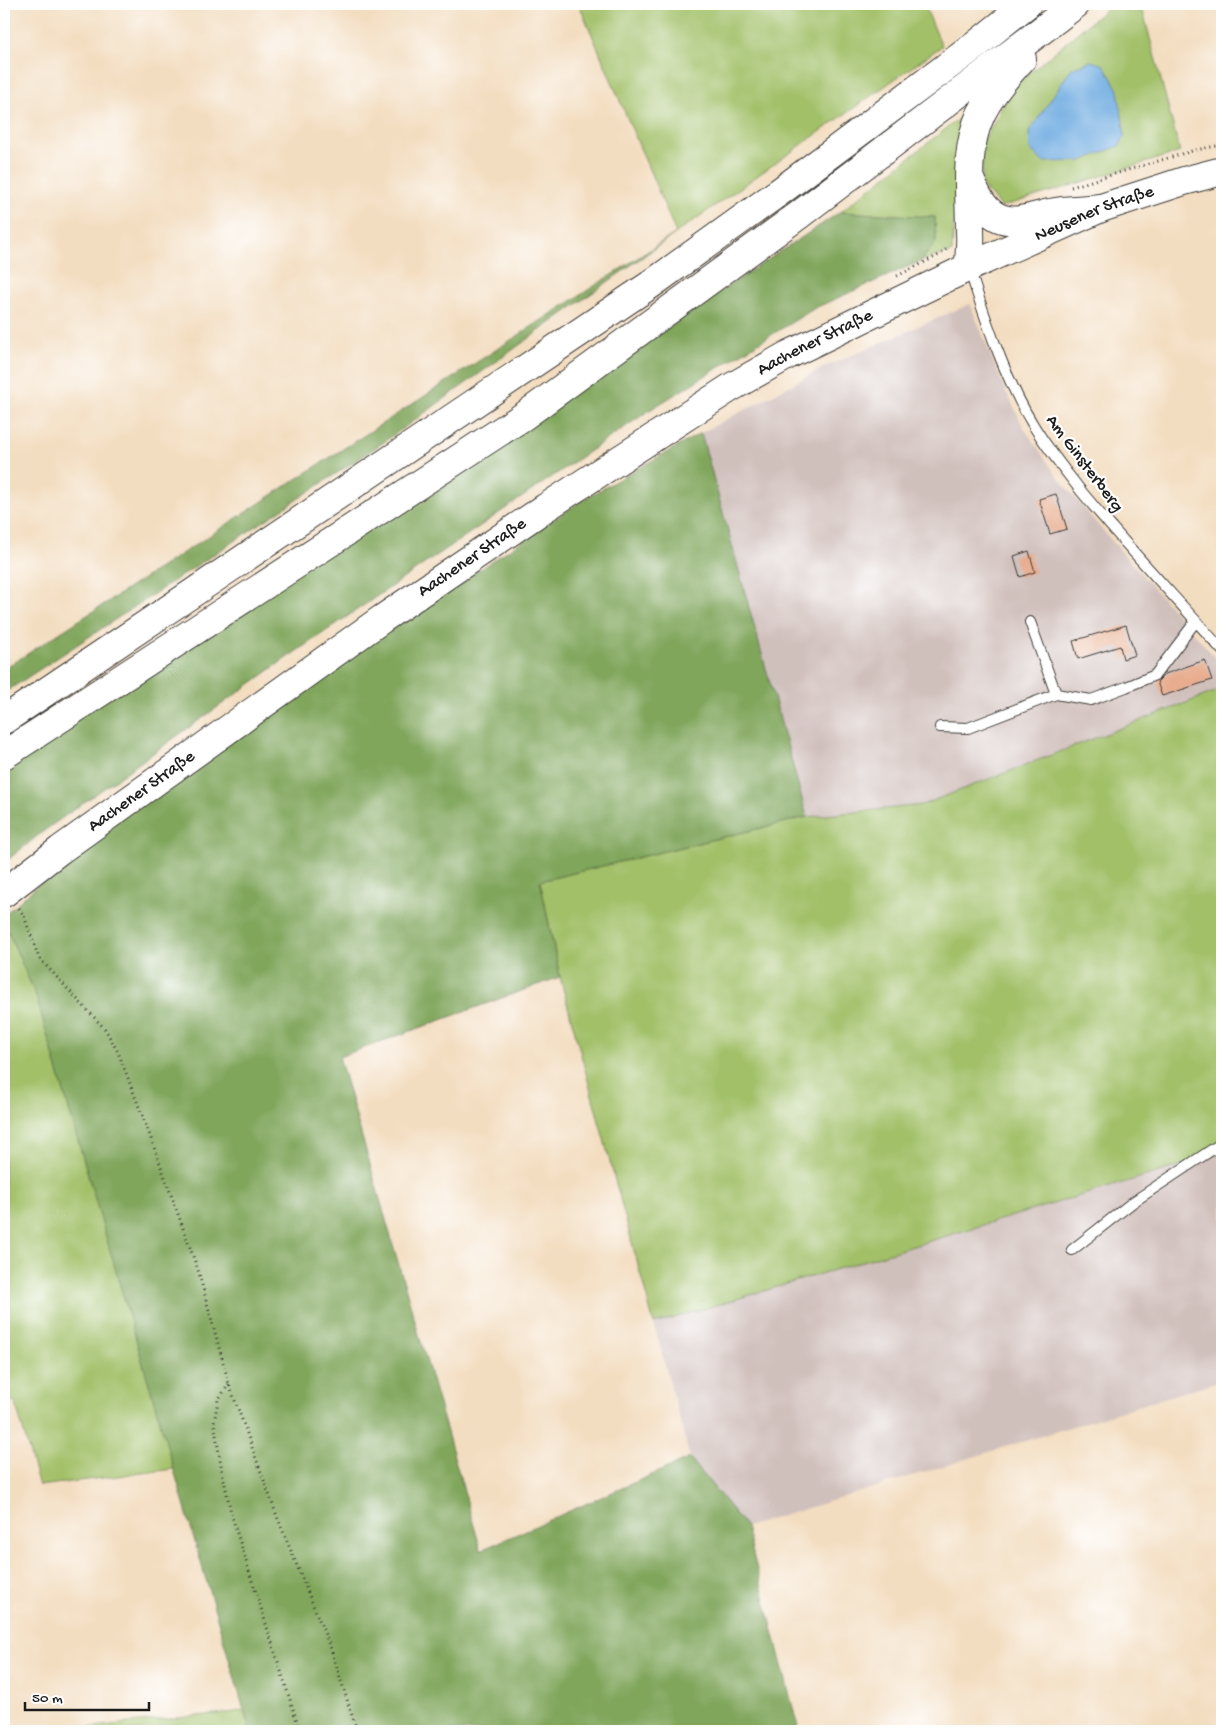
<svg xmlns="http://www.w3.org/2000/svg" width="1226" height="1735" font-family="'Gochi Hand',sans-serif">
	<rect width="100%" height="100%" fill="#fff"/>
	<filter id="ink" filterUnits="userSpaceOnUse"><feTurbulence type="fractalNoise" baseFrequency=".02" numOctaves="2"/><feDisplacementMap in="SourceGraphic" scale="10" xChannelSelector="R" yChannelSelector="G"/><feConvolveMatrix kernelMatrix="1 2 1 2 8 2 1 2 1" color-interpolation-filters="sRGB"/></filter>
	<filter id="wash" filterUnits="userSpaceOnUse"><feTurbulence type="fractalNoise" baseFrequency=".0096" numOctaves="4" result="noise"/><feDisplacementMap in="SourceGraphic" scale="20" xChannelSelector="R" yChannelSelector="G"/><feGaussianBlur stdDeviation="1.12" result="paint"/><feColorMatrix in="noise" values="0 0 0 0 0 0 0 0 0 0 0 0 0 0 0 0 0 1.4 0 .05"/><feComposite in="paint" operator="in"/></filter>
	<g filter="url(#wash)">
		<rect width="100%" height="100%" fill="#f3ddc0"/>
		<path fill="#d0c0bc" d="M970 304 1003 385 1024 428 1057 476 1097 524 1222 665V689L922 805 807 817 701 433 827 366Z
			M1222 1153V1380L746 1527 690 1458 654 1324Z"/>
		<path fill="#a1c068" stroke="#5e6e42" d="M579 4H924L942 46 676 233Z
			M1112 4H1141L1180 152 1001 207 982 186V143L1015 85Z
			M962 116 952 252 921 261 936 242 935 217 840 212Z
			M1222 689V1153L654 1324 560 977 540 881 807 817 922 805Z
			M4 922 36 996 174 1469 39 1486 15 1402 4 1403Z
			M244 1711 250 1731H54Z"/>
		<path fill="#80a65c" stroke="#4e613c" d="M840 212 935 217 936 242 921 261 815 308 653 408 288 657 41 833 4 863V766Z
			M676 233 384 442 4 693V669Z
			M701 433 807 817 540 881 560 977 339 1057 481 1550 690 1458 746 1527 799 1731H250L36 996 4 922V915L83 845 197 760 584 499Z"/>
		<path fill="#6face1" stroke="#46647e" d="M1091 61 1104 65 1118 90 1125 137 1119 146 1081 161 1043 162 1030 149 1029 132 1071 69Z"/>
		<g id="blocks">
			<path fill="#e8ad8f" d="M1056 494 1067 529 1050 534 1039 499Z
				M1029 551 1035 572 1020 577 1014 556Z
				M1126 625 1135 655 1123 659 1120 646 1078 659 1073 641Z
				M1205 660 1212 680 1162 696 1157 682 1165 674Z"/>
		</g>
	</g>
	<g filter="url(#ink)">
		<use href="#blocks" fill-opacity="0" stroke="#3c3935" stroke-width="1"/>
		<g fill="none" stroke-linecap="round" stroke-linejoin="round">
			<g stroke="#3c3935" stroke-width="12">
				<path id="service" d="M969 268C985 318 1005 379 1032 423 1046 447 1064 469 1081 491 1126 546 1175 597 1222 650
					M1030 622 1056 694
					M940 727 968 728 1056 694 1091 700 1126 687 1155 675 1196 621
					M1072 1250 1133 1202 1222 1143"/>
			</g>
			<g stroke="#3c3935" stroke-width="30">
				<g id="secondary">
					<path id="s1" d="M4 893 60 850 382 619 545 508 730 388 788 355 969 267 1101 208 1184 181 1222 171"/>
				</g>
			</g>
			<g stroke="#3c3935" stroke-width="30">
				<path id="motorway" d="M970 179C979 202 991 224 1020 220 1030 219 1040 215 1050 213 1067 209 1085 210 1101 208
					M969 267C969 255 971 244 970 232 970 194 964 150 981 114 991 94 1007 75 1022 59
					M4 720 650 285 782 190 977 44 1027 4
					M4 755 524 416 799 215 1076 4"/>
			</g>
			<path stroke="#3c3935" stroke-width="3" stroke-dasharray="1 4" stroke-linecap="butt" d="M1071 187 1195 150 1222 145
				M897 276 941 254 948 248
				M19 908 24 916 39 958 105 1029 118 1052 149 1133 198 1270 229 1384 278 1519 331 1649 357 1731
				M229 1384 218 1400 214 1423 222 1471 232 1517 300 1731"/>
			<use href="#service" stroke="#fff" stroke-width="10"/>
			<use href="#secondary" stroke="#fff" stroke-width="28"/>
			<use href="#motorway" stroke="#fff" stroke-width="28"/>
		</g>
	</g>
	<g text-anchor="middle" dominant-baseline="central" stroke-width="4.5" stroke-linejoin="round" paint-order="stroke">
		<g font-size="18" fill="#1c1c1c" stroke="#fff">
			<text stroke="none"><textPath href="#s1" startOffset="1289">Neusener Straße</textPath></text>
			<text stroke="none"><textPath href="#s1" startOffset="981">Aachener Straße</textPath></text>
			<text transform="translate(1084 464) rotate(53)">Am Ginsterberg</text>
			<text stroke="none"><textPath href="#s1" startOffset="576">Aachener Straße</textPath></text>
			<text stroke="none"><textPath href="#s1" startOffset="171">Aachener Straße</textPath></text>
		</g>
	</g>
	<rect width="1226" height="1735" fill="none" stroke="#fff" stroke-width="20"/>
	<path d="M25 1702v8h124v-8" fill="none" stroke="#1c1c1c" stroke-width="2.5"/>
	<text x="32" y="1702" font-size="15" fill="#1c1c1c" stroke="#ffffff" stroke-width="4" paint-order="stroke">50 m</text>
</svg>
